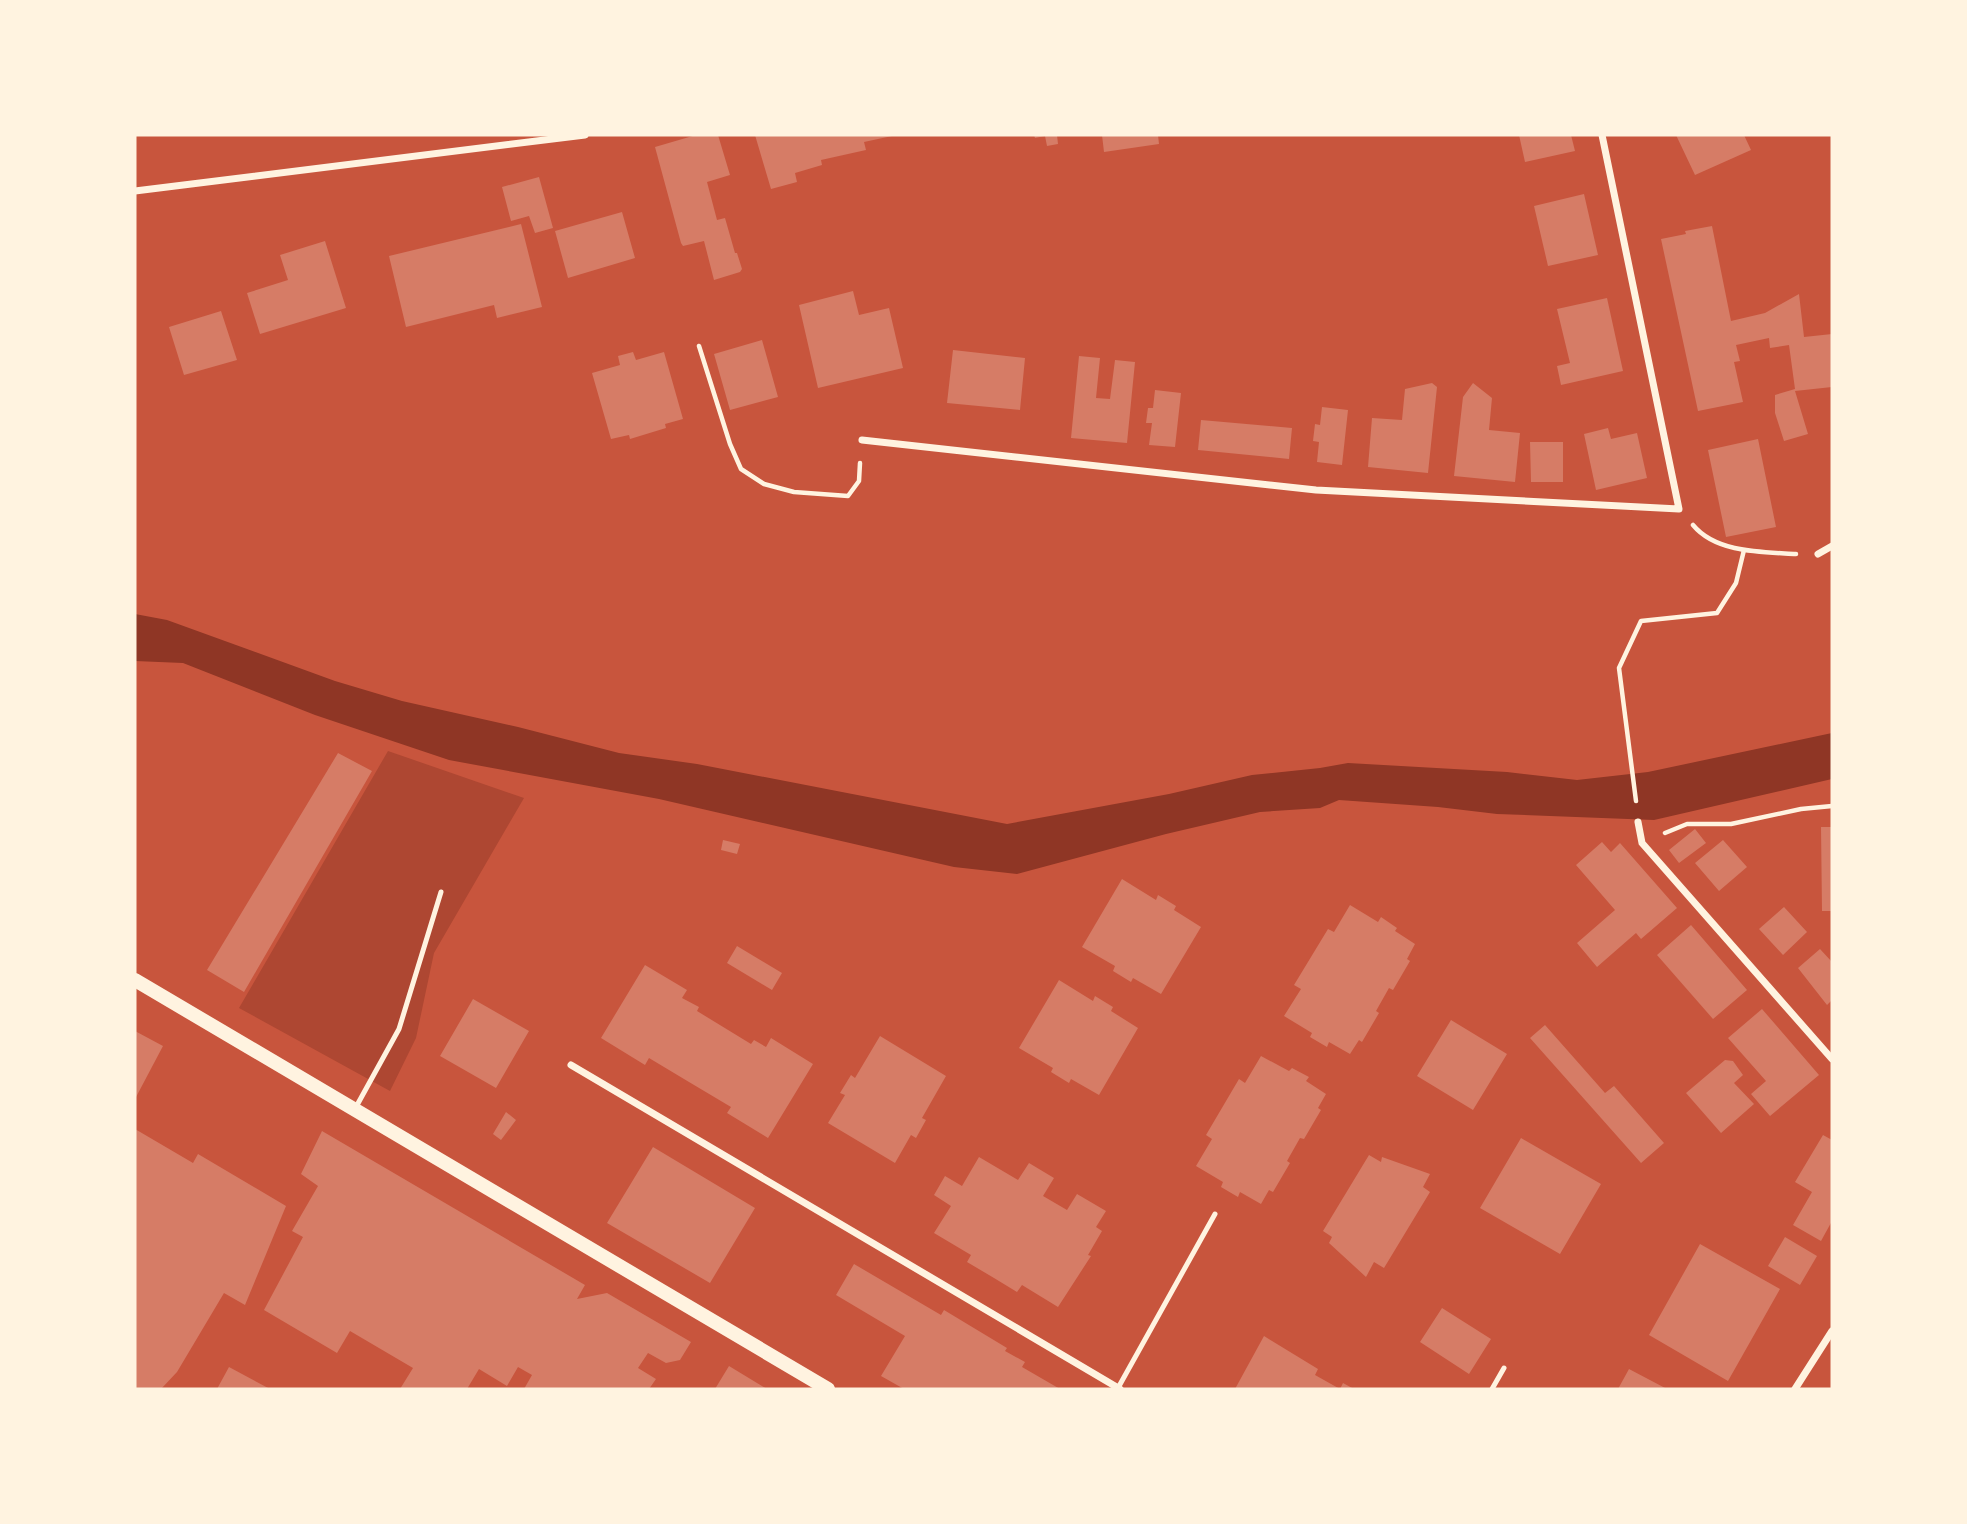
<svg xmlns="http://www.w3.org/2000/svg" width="1967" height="1524" font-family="'Source Sans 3',sans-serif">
	<rect width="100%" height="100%" fill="#c8553d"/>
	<path fill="#ae4732" d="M388 751 524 798 434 953 416 1038 390 1091 239 1008Z"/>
	<path fill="#8f3625" d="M135 614 167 620 335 681 402 701 518 727 619 753 697 764 1007 824 1169 794 1252 775 1320 768 1348 763 1507 772 1577 780 1648 772 1832 733V779L1654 820 1497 814 1438 807 1339 800 1320 808 1260 812 1166 834 1017 874 954 867 659 799 449 760 315 715 183 663 135 661Z"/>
	<path fill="#d67c66" d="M696 135H718L730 175 707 182 717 220 725 218 735 253H737L742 269 740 272 714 280 704 241 683 246 681 243 655 147Z
		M755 135H892V136L864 142 866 150 821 160 822 165 795 173 797 182 771 189Z
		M1034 135H1057L1058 144 1047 146 1045 136 1035 138Z
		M1102 135H1158L1159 144 1104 152Z
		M1519 135H1571L1575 151 1525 162Z
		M1676 135H1744L1751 150 1695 175Z
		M539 177 553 228 535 233 529 216 511 221 502 187Z
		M1584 194 1598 255 1548 266 1534 206Z
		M622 212 635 258 568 278 555 231Z
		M521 224 542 307 497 318 494 305 406 327 389 256Z
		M1712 226 1731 321 1765 313 1799 294 1804 337 1832 334V387L1795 391 1808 434 1784 441 1775 413V395L1795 389 1789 345 1770 348 1769 338 1736 345 1740 361 1734 362 1743 402 1698 411 1661 239 1686 234 1685 231Z
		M325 241 346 308 260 334 247 293 288 280 280 255Z
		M853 291 859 315 889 308 903 368 818 388 799 305Z
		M1607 298 1623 371 1561 385 1557 366 1570 363 1557 309Z
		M221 311 237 360 184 375 169 327Z
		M762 340 778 397 730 410 714 354Z
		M953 350 1025 358 1020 410 947 403Z
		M633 352 636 360 664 352 683 419 665 424 666 428 630 439 629 435 611 439 592 373 620 365 618 356Z
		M1079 356 1100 358 1096 398 1110 399 1115 360 1135 362 1127 443 1071 438Z
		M1432 383 1437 387 1428 473 1368 467 1372 418 1402 420 1405 389Z
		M1473 383 1492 398 1489 430 1520 433 1515 482 1454 476 1463 397Z
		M1155 390 1181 393 1175 447 1149 445 1152 423H1146L1148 408H1153Z
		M1322 407 1348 410 1342 465 1317 462 1319 442 1313 441 1315 424 1320 425Z
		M1201 420 1292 428 1289 459 1198 450Z
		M1608 428 1611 439 1637 433 1647 478 1596 490 1584 434Z
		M1758 439 1776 527 1726 537 1708 450Z
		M1530 442H1563V482H1531Z
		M338 753 372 771 244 992 207 970Z
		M1821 827H1832V911H1822Z
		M1695 829 1706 843 1679 863 1669 850Z
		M723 840 740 844 737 854 721 850Z
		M1723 840 1747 867 1719 891 1695 863Z
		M1602 842 1611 852 1620 843 1677 908 1641 939 1636 933 1597 967 1577 943 1615 910 1576 865Z
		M1122 879 1156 900 1158 895 1176 906 1174 910 1201 927 1161 994 1133 978 1131 982 1113 971 1115 966 1082 947Z
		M1350 905 1378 922 1381 917 1397 928 1395 931 1415 944 1407 959 1410 961 1393 990 1389 988 1376 1011 1379 1013 1362 1042 1359 1040 1350 1054 1329 1042 1327 1047 1310 1037 1312 1033 1284 1016 1301 989 1294 985 1328 929 1334 932Z
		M1784 907 1807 932 1783 955 1759 929Z
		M1691 925 1747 990 1713 1019 1657 955Z
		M737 946 782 973 772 990 727 963Z
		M1820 949 1832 962V1000L1827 1005 1798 968Z
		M645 965 687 990 682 998 699 1007 697 1011 751 1044 754 1040 766 1047 771 1038 813 1064 768 1138 727 1113 731 1107 689 1082 649 1058 645 1065 601 1038Z
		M1059 980 1093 1001 1095 996 1113 1007 1111 1011 1138 1028 1099 1095 1071 1079 1069 1083 1051 1072 1053 1068 1019 1048Z
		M473 999 529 1031 496 1088 440 1056Z
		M1762 1009 1819 1075 1770 1116 1751 1094 1766 1081 1728 1038Z
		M1451 1020 1507 1054 1473 1110 1417 1076Z
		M1545 1025 1605 1093 1614 1086 1664 1143 1641 1163 1530 1038Z
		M135 1031 163 1046 135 1099Z
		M880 1036 946 1076 922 1118 926 1120 916 1138 911 1135 895 1163 828 1123 845 1095 840 1093 851 1075 855 1078Z
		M1261 1056 1289 1071 1292 1068 1309 1077 1306 1081 1326 1094 1318 1108 1321 1110 1304 1139 1300 1138 1287 1161 1290 1163 1273 1192 1269 1190 1261 1204 1240 1192 1238 1197 1221 1187 1223 1182 1196 1166 1212 1139 1206 1135 1239 1079 1245 1083Z
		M1725 1060 1733 1061 1743 1075 1734 1083 1754 1104 1721 1133 1686 1093Z
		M506 1112 516 1120 501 1140 493 1134Z
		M135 1129 193 1163 198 1154 286 1206 245 1305 224 1293 177 1372 161 1389H135Z
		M322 1131 585 1285 577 1299 607 1293 691 1342 680 1360 666 1363 648 1353 638 1368 656 1379 649 1389H524L532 1375 518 1367 507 1386 479 1369 467 1389H400L413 1368 350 1331 337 1353 264 1310 303 1237 292 1231 318 1186 301 1174Z
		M1823 1135 1832 1140V1221L1821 1241 1793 1225 1812 1192 1795 1182Z
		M1521 1138 1601 1184 1560 1254 1480 1208Z
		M653 1147 755 1208 710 1283 607 1223Z
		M1369 1155 1381 1162 1382 1157 1430 1174 1423 1187 1430 1192 1384 1268 1374 1262 1366 1277 1329 1243 1332 1237 1323 1231Z
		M979 1157 1018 1180 1029 1163 1054 1178 1043 1196 1067 1210 1077 1194 1106 1211 1096 1227 1102 1231 1088 1255 1091 1256 1058 1307 1022 1285 1017 1292 994 1278 967 1262 971 1255 934 1233 951 1206 934 1195 945 1176 962 1186Z
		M1785 1237 1817 1256 1800 1285 1768 1266Z
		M1700 1244 1780 1289 1728 1381 1649 1335Z
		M854 1264 941 1315 944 1310 1007 1348 1005 1351 1025 1362 1022 1367 1060 1389H904L881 1376 905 1336 836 1295Z
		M1442 1308 1491 1339 1469 1374 1420 1342Z
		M1264 1336 1318 1369 1315 1375 1340 1389 1343 1383 1354 1389H1235Z
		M729 1366 767 1389H715Z
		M229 1367 270 1389H217Z
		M1629 1369 1667 1389H1618Z"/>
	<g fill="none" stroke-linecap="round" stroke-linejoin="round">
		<path stroke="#fff3e0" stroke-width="4.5" d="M699 346 730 444 741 469 764 484 794 492 848 496 859 481 860 463
			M1693 525C1716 553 1762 552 1796 554
			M1636 801 1619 668 1641 621 1717 613 1736 583 1744 550
			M1665 833 1687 824H1731L1801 809 1832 806"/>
		<path stroke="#fff3e0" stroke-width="5" d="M356 1107 399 1029 441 892
			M1118 1388 1215 1214
			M1492 1389 1504 1368"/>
		<path stroke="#fff3e0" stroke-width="7" d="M135 191 585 135
			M862 440 1316 490 1679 509 1602 135
			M1818 554 1832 546
			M1638 822 1642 843 1832 1059
			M571 1065 1120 1389
			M1795 1389 1832 1331"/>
		<path stroke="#fff3e0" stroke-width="14" d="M135 980 828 1389"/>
	</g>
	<rect width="1967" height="1524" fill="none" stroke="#fff3e0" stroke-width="273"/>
</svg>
